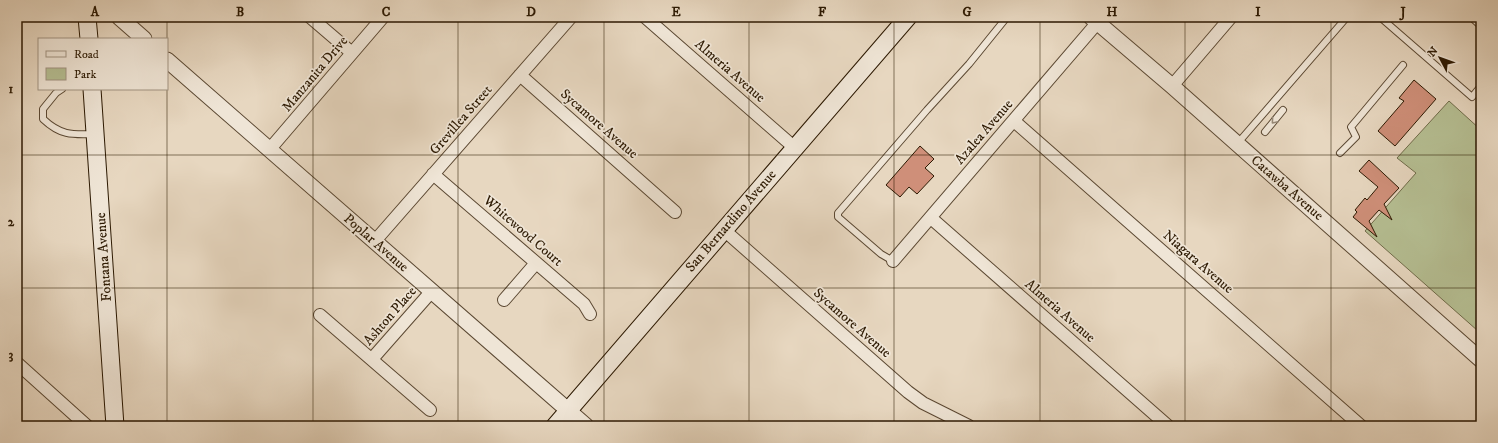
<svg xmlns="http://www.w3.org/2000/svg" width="1498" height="443" font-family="'IM FELL DW Pica',serif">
	<rect width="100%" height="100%" fill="#e7d7c0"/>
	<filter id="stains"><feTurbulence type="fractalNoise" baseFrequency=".005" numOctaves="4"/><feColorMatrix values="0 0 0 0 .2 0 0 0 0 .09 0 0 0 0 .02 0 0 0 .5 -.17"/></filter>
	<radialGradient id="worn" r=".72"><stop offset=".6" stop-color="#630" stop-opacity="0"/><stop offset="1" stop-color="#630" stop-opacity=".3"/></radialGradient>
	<path fill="#b5be92" stroke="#706c4a" d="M1449 101 1481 130V328L1478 331 1365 231 1416 173 1397 158Z"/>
	<path fill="#cf8f79" stroke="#2c1902" d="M1414 80 1436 99 1395 146 1378 131 1404 101 1399 98Z
		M920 146 934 159 925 168 934 176 917 194 909 187 900 197 886 185Z
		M1369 160 1399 188 1384 204 1392 220 1379 210 1369 221 1377 237 1353 217 1357 212 1355 210 1365 198 1367 200 1378 187 1359 171Z"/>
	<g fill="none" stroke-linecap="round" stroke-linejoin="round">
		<g stroke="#5b4832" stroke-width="8">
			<path id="service" d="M1380 17 1472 97 1481 86
				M1471 17 1481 26
				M62 89 56 93 43 109V119C60 135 71 135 94 134
				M1265 132 1283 110
				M1237 144 1347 17
				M1340 153 1356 137 1351 127 1403 65
				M893 261 881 254 838 217V213L927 110 969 64 1007 17"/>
		</g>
		<g stroke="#5b4832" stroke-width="14">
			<path id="minor" d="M310 17 352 53
				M645 17 795 148
				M520 75 675 212
				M1172 86 1231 17
				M1014 121 1361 426
				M269 150 383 17
				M433 174 584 304 590 314
				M931 218 1168 426
				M724 230 908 392 923 403 969 426
				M374 242 571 17
				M893 261 1098 22
				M504 300 536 263
				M320 315 430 410
				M372 359 431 292
				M17 363 87 426"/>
		</g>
		<g stroke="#5b4832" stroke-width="17">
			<path id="tertiary" d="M119 17 144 39
				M1091 17 1172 86 1481 360
				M167 60 586 426"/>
		</g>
		<g stroke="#2c1902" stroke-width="19">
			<path id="secondary" d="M87 17 89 39
				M92 89 115 426
				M555 426 908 17"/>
		</g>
		<use href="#service" stroke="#efe5d6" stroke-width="6"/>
		<use href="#minor" stroke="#efe5d6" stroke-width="12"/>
		<use href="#tertiary" stroke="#efe5d6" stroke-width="15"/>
		<use href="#secondary" stroke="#efe5d6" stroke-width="17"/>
	</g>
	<defs><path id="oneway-chevron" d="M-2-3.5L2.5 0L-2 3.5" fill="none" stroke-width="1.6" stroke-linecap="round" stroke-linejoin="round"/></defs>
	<use stroke="#978977" href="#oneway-chevron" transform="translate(1274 121) rotate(130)"/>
	<path fill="none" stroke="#2c1902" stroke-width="1" stroke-opacity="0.55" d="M167 17V426M313 17V426M458 17V426M604 17V426M749 17V426M894 17V426M1040 17V426M1185 17V426M1331 17V426M17 155H1481M17 288H1481"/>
	<g text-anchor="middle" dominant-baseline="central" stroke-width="3.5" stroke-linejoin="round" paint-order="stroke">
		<g font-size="14" fill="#2c1902" stroke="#efe5d6">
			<text transform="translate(730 71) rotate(41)">Almeria Avenue</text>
			<text transform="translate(315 74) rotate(-50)">Manzanita Drive</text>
			<text transform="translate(461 120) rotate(-49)">Grevillea Street</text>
			<text transform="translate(599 124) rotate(41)">Sycamore Avenue</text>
			<text transform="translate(984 132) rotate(-49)">Azalea Avenue</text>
			<text transform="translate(1287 188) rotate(41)">Catawba Avenue</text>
			<text transform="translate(731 221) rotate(-49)">San Bernardino Avenue</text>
			<text transform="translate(523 231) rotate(41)">Whitewood Court</text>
			<text transform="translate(376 243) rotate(41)">Poplar Avenue</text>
			<text transform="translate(104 257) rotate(-94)">Fontana Avenue</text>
			<text transform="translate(1198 262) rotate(41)">Niagara Avenue</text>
			<text transform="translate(1060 311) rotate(41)">Almeria Avenue</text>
			<text transform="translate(390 316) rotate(-49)">Ashton Place</text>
			<text transform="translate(852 323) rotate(41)">Sycamore Avenue</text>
		</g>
	</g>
	<rect width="1498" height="443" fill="none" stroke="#e7d7c0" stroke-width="44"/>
	<rect x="38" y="38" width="130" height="52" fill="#efe5d6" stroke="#a19381"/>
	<rect x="46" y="51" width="20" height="6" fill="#efe5d6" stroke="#a19381"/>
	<text x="74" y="58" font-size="12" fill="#2c1902">Road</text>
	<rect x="46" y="68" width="20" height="12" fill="#b5be92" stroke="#a19381"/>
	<text x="74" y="78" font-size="12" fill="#2c1902">Park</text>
	<g transform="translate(1440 58) rotate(311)" stroke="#efe5d6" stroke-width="3" paint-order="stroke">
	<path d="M0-3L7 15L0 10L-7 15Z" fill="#2c1902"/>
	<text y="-6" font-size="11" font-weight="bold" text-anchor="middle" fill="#2c1902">N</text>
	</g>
	<rect x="22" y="22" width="1454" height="399" fill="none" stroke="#2c1902" stroke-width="1.5"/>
	<g font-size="13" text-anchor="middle" font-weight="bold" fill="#2c1902">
		<text x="95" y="16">A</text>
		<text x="240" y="16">B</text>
		<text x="386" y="16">C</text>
		<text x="531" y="16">D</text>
		<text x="676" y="16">E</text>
		<text x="822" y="16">F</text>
		<text x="967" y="16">G</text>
		<text x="1112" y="16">H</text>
		<text x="1258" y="16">I</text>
		<text x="1403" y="16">J</text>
		<text x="11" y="93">1</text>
		<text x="11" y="226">2</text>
		<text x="11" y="359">3</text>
	</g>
	<rect width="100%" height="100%" filter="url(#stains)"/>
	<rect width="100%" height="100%" fill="url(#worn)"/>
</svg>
